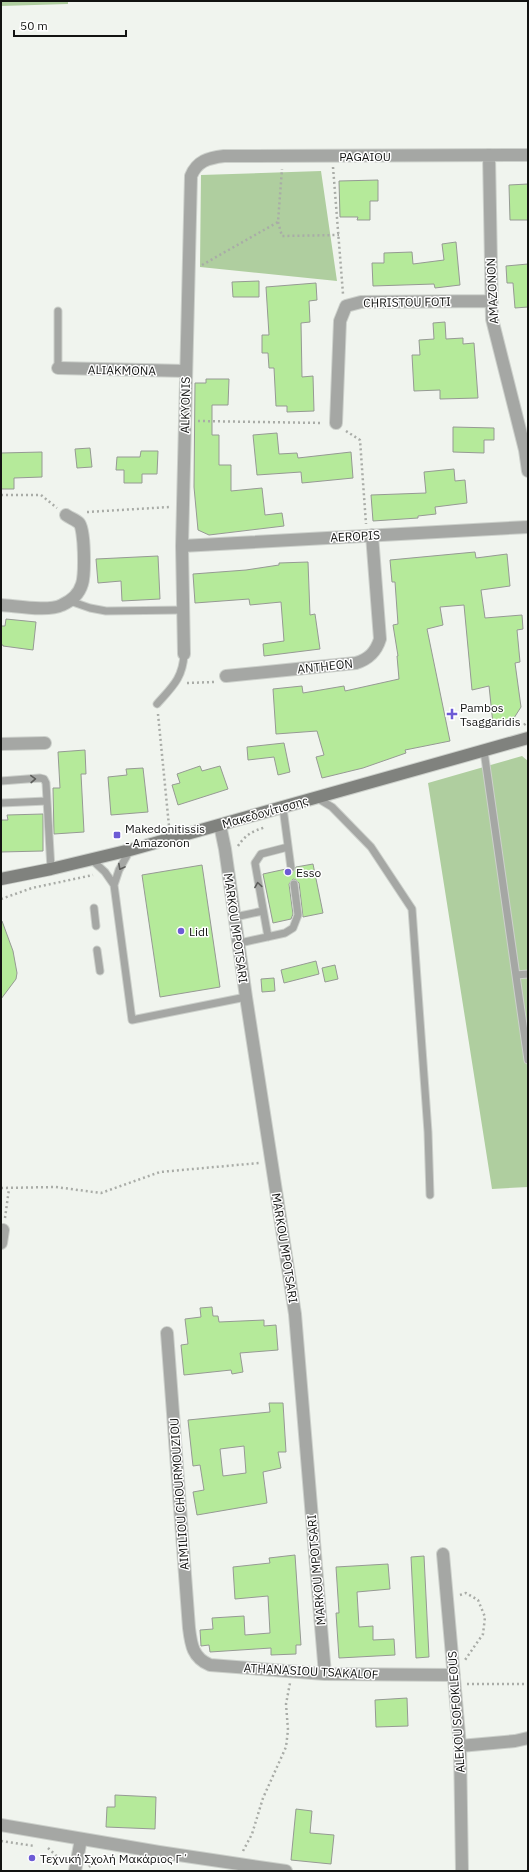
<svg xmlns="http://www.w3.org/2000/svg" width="529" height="1872" font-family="'IBM Plex Sans',sans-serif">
	<rect width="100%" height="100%" fill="#f0f4ee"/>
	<path fill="#afce9f" d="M1 1H68V4L1 6Z
		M321 171 337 281 200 267 201 175Z
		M522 756 528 761V1187L492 1189 428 783Z"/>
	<path fill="#b5ea9a" stroke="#969a94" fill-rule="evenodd" d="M378 180V201H370V220H357L358 217H340L339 181Z
		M528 184V220H510L509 185Z
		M456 242 460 285 435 288 434 284 373 286 372 263H384V253L412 252 413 264 444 260 442 244Z
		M528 264V307L515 308 513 283H507L506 266Z
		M259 281V297H233L232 282Z
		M316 283 317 300 309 301 310 322 301 323 302 377 313 376 314 411 287 412V406H276L274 368H269L268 353H262V335H269L266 287Z
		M445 322 446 339 463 338V344L474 343 478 398 440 399V390L414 391 412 355H420L419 340 434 339 433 323Z
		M206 379H229L228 405H212V435H219V465H231V491L262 488 265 515 282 513 284 526 209 535 198 530 194 487 195 383H206Z
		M453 427 494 428V440H484V453L453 452Z
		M277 433 279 454 297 453 298 458 351 452 353 478 302 483 301 472 257 475 253 435Z
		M90 448 92 467 77 468 75 449Z
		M141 451H158L157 474H142V483H124V470H116L117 457H140Z
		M42 452V477L14 478V489H1V453Z
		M454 469 455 481 465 480 467 503 435 507 436 514 418 516V518L373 521 371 495 426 493 424 472Z
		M475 552 476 558 507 554 510 586 481 590 485 618 522 615 523 629 517 630 520 662 515 663 521 707 514 718 493 724 489 686 472 690 464 605 440 607 443 625 427 629 450 741 405 750 406 753 363 768 322 778 316 757 324 755 317 731 276 734 273 689 302 686 303 693 344 686 345 691 399 679 397 656H398L393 625 398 624 395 582H392L390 560Z
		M158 556 160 599 122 601 121 581 98 583 96 559Z
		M308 562 310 615 315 614 320 649 264 656 263 644 284 641 281 602 250 605 249 599 195 603 193 574 246 570 279 565V563Z
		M6 619 36 622 33 650 3 646V645H1V626H5Z
		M284 743 290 772 278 775 274 757 248 760 247 747Z
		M85 750 86 774H81L84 832 54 834 53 788H60L58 752Z
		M200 766 202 771 220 766 228 789 178 805 172 785 180 783 177 774Z
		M143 768 148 812 111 815 108 777 127 775 126 769Z
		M43 814V851L1 852V820H8L7 815Z
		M313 864 323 913 303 917 299 883 296 880 293 879 289 884 293 914 291 919 273 923 263 874 286 869 289 872 292 873 296 867Z
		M202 865 220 987 160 997 142 875Z
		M1 921H2L13 951 17 973 16 979 1 999Z
		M316 961 319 974 284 983 281 970Z
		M335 965 338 979 325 982 322 968Z
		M274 978 275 991 262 992 261 979Z
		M212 1307 213 1316H218L219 1322 264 1320V1326L276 1325 278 1350 240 1353 243 1372 232 1374 231 1370 184 1375 181 1345 188 1344 185 1319 201 1317 200 1308Z
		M269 1403H283L286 1452H278L281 1468 263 1472 267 1503 197 1515 193 1492 204 1490 200 1465 193 1466 188 1420 270 1412ZM244 1446 246 1473 223 1476 220 1449Z
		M295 1555 301 1645H296V1654L271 1655V1648L210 1652 209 1645 201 1646 200 1630 213 1629 212 1618 244 1616 245 1635 270 1633 268 1596 235 1599 233 1567 270 1563 269 1558Z
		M424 1556 429 1657 416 1658 411 1557Z
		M388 1564 390 1589 357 1592 359 1627 373 1626V1640L394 1639 395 1655 339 1658 336 1613H339L336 1567Z
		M407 1698 408 1726 376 1727 375 1700Z
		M115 1795 156 1797 155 1829 106 1827 107 1807H115Z
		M296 1809 312 1811 310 1833 334 1835 331 1864 291 1860Z"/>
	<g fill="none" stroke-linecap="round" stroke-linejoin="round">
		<g stroke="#ccd0cb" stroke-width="9">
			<path id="service" d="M58 368V311
				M70 601 90 608 106 611 183 610
				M157 704C172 687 183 678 184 654
				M484 751 528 1060
				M1 781 40 778 44 779 46 783 51 869
				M317 798 332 807 371 847 412 909 428 1132 430 1195
				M1 803 47 801
				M283 808 291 868
				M130 850 119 870 114 885 132 1020 246 997
				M92 860 105 872 114 885
				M94 908 96 926
				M235 917 263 911
				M268 937 255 863 261 854 288 847
				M240 943 285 933 293 928 298 915 294 884
				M97 950 100 971
				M516 975 528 974"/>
		</g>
		<g stroke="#ccd0cb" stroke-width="14">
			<path id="minor" d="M489 155 492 319 525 450 528 471
				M58 368 186 371
				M336 423 340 321 346 306 361 302 491 301
				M182 546 528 527
				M1 605C17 606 48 612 62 605 71 601 79 594 82 584 85 575 85 529 79 523 76 520 70 518 66 515
				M184 654 182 546 191 176C197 161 208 158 224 156L528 155
				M226 676 356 663C369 659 376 652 380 639L372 535
				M1 744 45 743
				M220 825 225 849 246 997 295 1314 325 1674
				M1 1243 3 1230
				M167 1333 189 1628C191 1645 193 1658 210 1665L325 1674 454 1675
				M443 1554 460 1746 462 1871
				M460 1746 515 1741 528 1738
				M75 1871 81 1839"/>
		</g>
		<g stroke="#ccd0cb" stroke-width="14">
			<path id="tertiary" d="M1 1825 159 1852 286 1871"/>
		</g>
		<g stroke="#ccd0cb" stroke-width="14">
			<path id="secondary" d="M1 879 51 869 130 850 528 738"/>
		</g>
		<path stroke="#a9aca7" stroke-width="2.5" stroke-dasharray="2 3" stroke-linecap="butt" d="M333 167 343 294
			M278 222 282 236 339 235
			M202 265 278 222 282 169
			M198 421 323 423
			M346 431 360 440 366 524
			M1 495H41L57 508
			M87 512 170 507
			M187 683 214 682
			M158 714 169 826
			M524 725 528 721
			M238 846C246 834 253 831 266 827
			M1 899 32 888 93 875
			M1 1188 56 1187 101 1193 160 1172 259 1163
			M5 1218 9 1189
			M460 1595 466 1593 478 1600 485 1617 483 1634 465 1660
			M467 1684H528
			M1 1841 35 1846
			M48 1848 63 1862
			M243 1851 252 1834 263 1798 286 1747 288 1730 286 1704 290 1683
			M89 1867 97 1859 106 1858"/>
		<use href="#service" stroke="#a5a7a4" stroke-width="7"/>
		<use href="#minor" stroke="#a5a7a4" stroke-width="12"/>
		<use href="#tertiary" stroke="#a5a7a4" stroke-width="12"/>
		<use href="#secondary" stroke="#80827e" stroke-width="12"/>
	</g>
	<defs><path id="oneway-chevron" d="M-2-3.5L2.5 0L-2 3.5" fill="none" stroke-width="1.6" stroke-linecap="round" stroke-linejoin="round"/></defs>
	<g stroke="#5c5d5a">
		<use href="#oneway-chevron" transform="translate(33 779) rotate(-2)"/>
		<use href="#oneway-chevron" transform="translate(121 867) rotate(118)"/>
		<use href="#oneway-chevron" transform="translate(258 885) rotate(-99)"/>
	</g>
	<g fill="#6d5bd5" stroke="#fff" stroke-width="1.5">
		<path d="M450 708h4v4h4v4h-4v4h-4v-4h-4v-4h4z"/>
		<rect x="113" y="831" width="8" height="8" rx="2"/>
		<circle cx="288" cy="872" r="4"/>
		<circle cx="181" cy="931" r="4"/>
		<circle cx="32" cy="1858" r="4"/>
	</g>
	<g text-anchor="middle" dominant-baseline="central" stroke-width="3" stroke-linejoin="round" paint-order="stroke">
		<g font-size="12" fill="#121311" stroke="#fff">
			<text x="365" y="156">PAGAIOU</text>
			<text transform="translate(492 291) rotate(-93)">AMAZONON</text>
			<text transform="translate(407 302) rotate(-1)">CHRISTOU FOTI</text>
			<text transform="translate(122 370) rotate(1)">ALIAKMONA</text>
			<text transform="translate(185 405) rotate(-89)">ALKYONIS</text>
			<text transform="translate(355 536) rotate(-3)">AEROPIS</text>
			<text transform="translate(325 666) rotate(-6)">ANTHEON</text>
			<text transform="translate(265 812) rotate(-16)">Μακεδονίτισσης</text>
			<text transform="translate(236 928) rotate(82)">MARKOU MPOTSARI</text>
			<text transform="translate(285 1248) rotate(81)">MARKOU MPOTSARI</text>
			<text transform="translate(179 1494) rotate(-94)">AIMILIOU CHOURMOUZIOU</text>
			<text transform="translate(316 1570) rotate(-95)">MARKOU MPOTSARI</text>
			<text transform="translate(311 1671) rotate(3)">ATHANASIOU TSAKALOF</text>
			<text transform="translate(456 1712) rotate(-94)">ALEKOU SOFOKLEOUS</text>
		</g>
		<g font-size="12" fill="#121311" stroke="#fff" text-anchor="start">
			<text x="460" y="707">Pambos<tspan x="460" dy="14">Tsaggaridis</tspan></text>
			<text x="125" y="828">Makedonitissis<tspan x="125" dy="14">- Amazonon</tspan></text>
			<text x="296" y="872">Esso</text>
			<text x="189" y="931">Lidl</text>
			<text x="40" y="1858">Τεχνική Σχολή Μακάριος Γ΄</text>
		</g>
	</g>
	<rect width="529" height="1872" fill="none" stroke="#121311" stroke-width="4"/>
	<path d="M14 30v6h112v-6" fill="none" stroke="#121311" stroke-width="2"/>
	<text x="20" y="30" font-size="12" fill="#121311" stroke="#ffffff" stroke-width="3" paint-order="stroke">50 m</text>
</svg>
